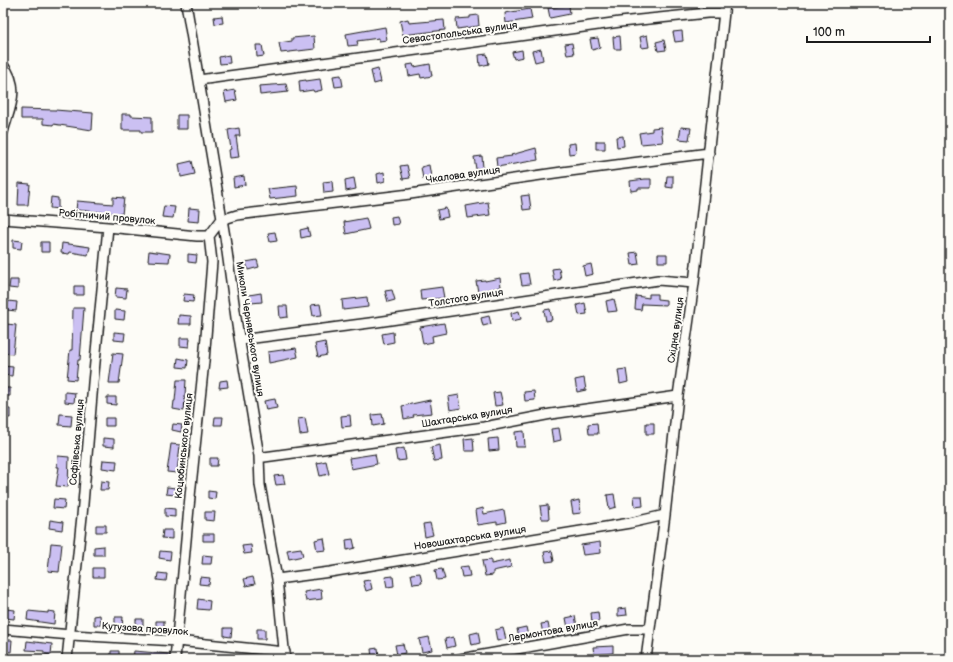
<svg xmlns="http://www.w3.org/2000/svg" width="953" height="662" font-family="'Balsamiq Sans',sans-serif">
	<rect width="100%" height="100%" fill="#fdfcf7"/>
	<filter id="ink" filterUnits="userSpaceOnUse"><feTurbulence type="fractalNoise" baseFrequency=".025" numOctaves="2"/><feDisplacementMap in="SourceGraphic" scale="8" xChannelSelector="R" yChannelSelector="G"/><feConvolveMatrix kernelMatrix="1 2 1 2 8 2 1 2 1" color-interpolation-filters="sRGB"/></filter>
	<g filter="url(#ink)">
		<path fill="#cbc0f2" stroke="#1c1c1c" d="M569 5 570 14 550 18 548 8Z
			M530 9 532 19 506 23 505 13Z
			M478 15 479 26 457 29 456 19 470 18V16Z
			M222 16 223 23 215 24 214 17Z
			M408 19 409 23 444 20 445 30 403 35 400 21Z
			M385 27 387 40 379 41V38L357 41 358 45 348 46 346 34Z
			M682 31 683 41 675 42 673 32Z
			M647 35 649 47 642 48 640 37Z
			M314 36 315 49 281 53 279 43 292 41V38Z
			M620 36 621 49H614L613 37Z
			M598 38 600 48 592 50 590 39Z
			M664 40 666 50 658 51 656 42Z
			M572 43 574 54 567 55 565 44Z
			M256 45H262L264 56 257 57Z
			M541 49 543 60 535 62 532 51Z
			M522 50 523 57 514 59 512 52Z
			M487 54 489 64 480 66 479 55Z
			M229 55 230 63 220 64 219 57Z
			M413 64 414 67 430 64 432 76 421 78 420 74 409 76 407 65Z
			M378 69 381 82 374 84 371 71Z
			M341 75 343 86 335 87 333 76Z
			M320 79 322 90 314 92 313 90 300 92 299 81 306 80V81Z
			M286 84 288 92 260 95 259 86Z
			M235 90 237 100 226 102 224 92Z
			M21 109 55 110 93 113 92 130 53 124V125L43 124V119H21Z
			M122 114H131V116L152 117V132H141V130H122Z
			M177 115H187V129H177Z
			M661 127 663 142 641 144 639 133 652 131V128Z
			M681 127 691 128 689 140 679 139Z
			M239 128 240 136H236L239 157 230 158 229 150 231 149 228 130Z
			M623 136 624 146 617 147 616 137Z
			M596 141H605V149H596Z
			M575 143 576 153 569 154 568 144Z
			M536 148 538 160 497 167 496 158 512 156 511 155Z
			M482 156 483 168 476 169 474 157Z
			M192 161 195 174 181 177 179 164Z
			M407 165 410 178 403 179 400 166Z
			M429 165 431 177 423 179 421 167Z
			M384 172 385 181 378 183 377 174Z
			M244 176 245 185 234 187 233 178Z
			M667 176H673V188L666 187Z
			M354 178 356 189 346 191 345 180Z
			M645 179H651V188H638V190L631 191 630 181Z
			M332 181 333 192 324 193 323 182Z
			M19 183 30 184 28 205H18Z
			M297 186 298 196 270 199 268 189Z
			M529 195 531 209 523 210 521 196Z
			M51 197 58 198V209L50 208Z
			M113 197 124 198 122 214 76 210 77 201 113 204Z
			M488 202 490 215 468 218 466 206Z
			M164 206 175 207 173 218 162 217Z
			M189 208 200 209 199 222 188 221Z
			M446 208 448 217 439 219 437 210Z
			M397 216 399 224 392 225 391 217Z
			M366 218 369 229 346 234 344 222Z
			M308 228 310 236 301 238 300 230Z
			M275 232 277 241 270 242 268 233Z
			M13 240 22 241 21 249 13 248Z
			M41 242H49V252H41Z
			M62 243 90 247 88 255 70 252 69 254 61 253Z
			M149 251 170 254 169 262 148 261Z
			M637 252 639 264 632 265 630 253Z
			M188 254 197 255 196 263 188 262Z
			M658 254H667V262H658Z
			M257 260 259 267 248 270 246 262Z
			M591 264 593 274 585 276 583 266Z
			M559 268 561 279 554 281 552 269Z
			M528 273 530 284 522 285 520 274Z
			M500 278 501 287 478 292 476 281 485 280V281Z
			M10 280H18V289L9 288Z
			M74 286H84V295H74Z
			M442 287 444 298 421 300 420 290Z
			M116 288 127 289 126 298 115 297Z
			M392 290 395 300 388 302 385 291Z
			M261 293 262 302 251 303 249 295Z
			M184 294 194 295 193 302 183 301Z
			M649 294H657V299L666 300V305L642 304 641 310 635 309 636 296 649 298Z
			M367 297 368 307 343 310 342 300Z
			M614 299 617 311 608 312 606 301Z
			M8 301 17 302 16 311 7 310Z
			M585 303 587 314 579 315 577 305Z
			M320 304 322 315 313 316 311 305Z
			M279 306H287L288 317 280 318Z
			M73 308H84L80 360H78L76 380 67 379 70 350H72Z
			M550 309 552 320 546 321 544 310Z
			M115 310 125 311 124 320 115 319Z
			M519 311 521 319 512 321 511 313Z
			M179 315 191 316V324H178Z
			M489 316 491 324 483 326 481 318Z
			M444 323 446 333 432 336 433 342 423 344 420 327Z
			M6 324 16 325 13 354 3 353Z
			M114 332 125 333 124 341 114 340Z
			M393 332 394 342 384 344 382 334Z
			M180 338H190L189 347 180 346Z
			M325 342 327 355 318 357 315 344Z
			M296 348 298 357 269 363 268 352Z
			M113 353 123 354 119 383H109Z
			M178 358 188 360 187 368 177 367Z
			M3 366 13 367 12 376 3 375Z
			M626 369 628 382 620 384 618 370Z
			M584 378 586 390 577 392 575 380Z
			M177 380H186L184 411 173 409 174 401H175Z
			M227 380 228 387 219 388 220 381Z
			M3 388H10V396H3Z
			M534 391 535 400 525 401 524 392Z
			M65 392 75 393 74 403 65 402Z
			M500 392 503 405 495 406 493 393Z
			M459 395 461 408 450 410 448 397Z
			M107 397H116V405L107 404Z
			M275 399 277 408 266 410 264 401Z
			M430 400 432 413 413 415 414 417 404 419 402 406Z
			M3 409H10V418L3 417Z
			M60 414 72 415 71 426 59 425Z
			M382 414 384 424 373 426 372 415Z
			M350 415 351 426 342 427 341 416Z
			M215 417H223L222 425H214Z
			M105 418H114V426H105Z
			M305 418 308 434 300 435 298 419Z
			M597 423 598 434H589L588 424Z
			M646 423H654V434H646Z
			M173 424 182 425 181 432 172 430Z
			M559 428 561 440 553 442 551 429Z
			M524 431 525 447H516L515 432Z
			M103 438 114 439V447L103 446Z
			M473 438 474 451H465L464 439Z
			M498 438 499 450 489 451 488 439Z
			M171 444 180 445 177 473 167 472Z
			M440 445 442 460 434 461 431 447Z
			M404 448 406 460 397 461 395 450Z
			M375 454 377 464 351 469 349 458Z
			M58 456 69 457 68 487 56 486 59 467H57Z
			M210 458H218L217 466H210Z
			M103 460 117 461 116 470 102 468Z
			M326 461 329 474 320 476 317 463Z
			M283 475 285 484 276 485 274 476Z
			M101 481 109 482 108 490H100Z
			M167 487 176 488 175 495 166 494Z
			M208 491 216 492 215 499 208 498Z
			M614 494 616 507 609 509 607 495Z
			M634 496H642L643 506 635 507Z
			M54 499 65 500 64 509 53 508Z
			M579 500 581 513 573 514 571 502Z
			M548 505 549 519H542L540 506Z
			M165 508 175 509V517L165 516Z
			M483 508 484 514 504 510 506 522 497 524V522L478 525 476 510Z
			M205 512H215L214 521 205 520Z
			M50 520 63 522 62 530 49 528Z
			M430 523 433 535 425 537 423 524Z
			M96 525H106V532H96Z
			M163 530H172V539L162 538Z
			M203 534H214V541H203Z
			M324 538 326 550 317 551 315 540Z
			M353 539 355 548 347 550 346 540Z
			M600 542 601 553 583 555 581 545Z
			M51 543 62 544 59 572 48 571Z
			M251 545 252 553 244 554 242 546Z
			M104 546V555H94V547Z
			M301 548 303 556 289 559 287 550Z
			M160 551 171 552 170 560 159 558Z
			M552 551 554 561 546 562 544 552Z
			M203 555 212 556 211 564H202Z
			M491 560V564L510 560 511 567 493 571V575L485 576 482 561Z
			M468 566 470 576 462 577 460 567Z
			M93 568H104V577H93Z
			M442 569 445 579 437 580 435 570Z
			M158 573 167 574 166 581 157 580Z
			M420 573 422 583 413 584 411 574Z
			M393 576 394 586 387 587 385 577Z
			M200 577 210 578 209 585 199 584Z
			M253 577 255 584 246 586 244 579Z
			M370 580 372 589 366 591 363 581Z
			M321 589 322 599 306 601 304 592Z
			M198 599 210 601 209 610 197 609Z
			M626 608 627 615 618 616V609Z
			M6 609 15 610 14 619 6 618Z
			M28 611 48 613V611L55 612 54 624 27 620Z
			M598 612 599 621 592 622 591 613Z
			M100 615 101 625H94V616Z
			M575 616 577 626 568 628 566 618Z
			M115 617H123L122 628 115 627Z
			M136 619H143V629H136Z
			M156 621H164V631H156Z
			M548 623 550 633 543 634 541 624Z
			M526 627 528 636 519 638 517 629Z
			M224 628H232L231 637 224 636Z
			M503 628 506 639 497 641 495 630Z
			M257 629H265V639H257Z
			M478 632 480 643 472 645 470 634Z
			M429 637 432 650 422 652 419 639Z
			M453 637 455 646 447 648 445 639Z
			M4 640H12L11 652 3 651Z
			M27 641 52 644 51 655 44 654V651L26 650Z
			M403 644 405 653 397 655 395 645Z
			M613 646V653L594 655 593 647Z
			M378 648 379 657 372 658 371 649Z
			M111 651H119V659H111Z
			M134 651 169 654V659H133Z"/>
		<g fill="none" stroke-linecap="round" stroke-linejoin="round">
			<g stroke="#1c1c1c" stroke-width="12">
				<path id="minor" d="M186 3 225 237 237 325 259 456 260 485 277 579 285 659
					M3 65C21 88 10 107 3 132
					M199 80 620 22 708 13H724
					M3 219 108 227 197 236H209
					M209 236 221 220 237 215 410 194 562 172 709 153
					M240 340 377 322 658 280 694 283
					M259 456 264 457 484 427 551 414 678 396
					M277 579 330 572 630 523 665 515
					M3 629 71 635 177 641 285 652
					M67 659 82 516 93 383 108 227
					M175 659 191 486 204 361 212 262 209 236
					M460 659 629 629H650
					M646 659 665 515 678 396 694 283 725 3"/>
			</g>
			<use href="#minor" stroke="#fdfcf7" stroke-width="9"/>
		</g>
	</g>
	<g text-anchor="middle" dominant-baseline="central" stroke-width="4" stroke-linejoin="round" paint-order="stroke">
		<g font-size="10" fill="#1c1c1c" stroke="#fdfcf7">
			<text transform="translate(460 33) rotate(-8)">Севастопольська вулиця</text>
			<text transform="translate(463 175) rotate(-8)">Чкалова вулиця</text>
			<text transform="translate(107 217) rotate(5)">Робітничий провулок</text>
			<text transform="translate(466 298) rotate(-9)">Толстого вулиця</text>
			<text transform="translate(250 329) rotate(81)">Миколи Чернявського вулиця</text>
			<text transform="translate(676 330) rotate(-82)">Східна вулиця</text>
			<text transform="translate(467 417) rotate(-9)">Шахтарська вулиця</text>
			<text transform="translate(77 442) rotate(-85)">Софіївська вулиця</text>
			<text transform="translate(184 446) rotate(-84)">Коцюбинського вулиця</text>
			<text transform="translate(470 538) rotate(-9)">Новошахтарська вулиця</text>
			<text transform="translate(145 629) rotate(4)">Кутузова провулок</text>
			<text transform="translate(553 631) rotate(-10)">Лермонтова вулиця</text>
		</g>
	</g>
	<rect width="953" height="662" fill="none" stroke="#fdfcf7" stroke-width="16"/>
	<rect x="8" y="8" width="937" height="646" fill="none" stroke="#1c1c1c" stroke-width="1.5" filter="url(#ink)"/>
	<path d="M807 36v6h123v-6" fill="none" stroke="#1c1c1c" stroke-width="2"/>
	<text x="813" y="36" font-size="12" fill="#1c1c1c" stroke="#fdfcf7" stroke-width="3" paint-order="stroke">100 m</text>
</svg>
